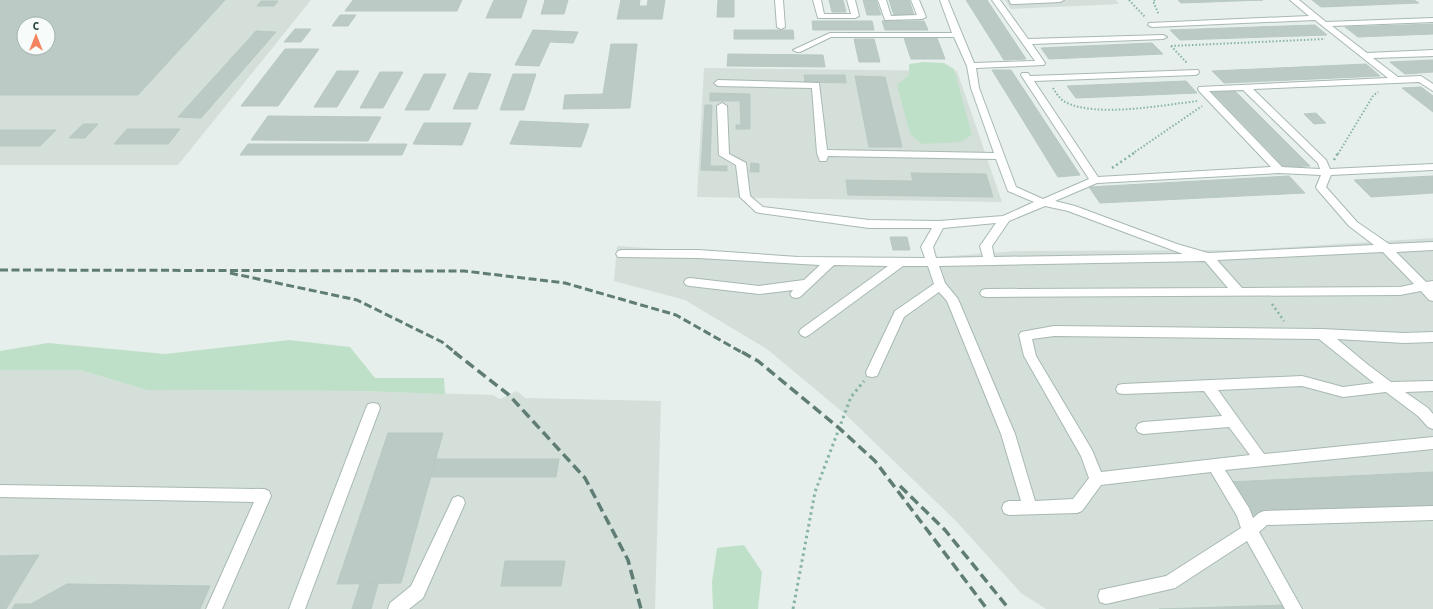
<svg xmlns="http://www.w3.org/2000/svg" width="1433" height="609" font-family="'Source Sans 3',sans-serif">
	<rect width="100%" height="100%" fill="#e6efeb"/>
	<path fill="#d4dfda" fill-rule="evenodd" d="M0 0H311L178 165H0ZM24 24H48V48H24Z
		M1005 0H1116L1119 4 1011 9Z
		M704 68 957 71 1002 202 697 197Z
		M1433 238V609H1046L1021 593 956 521 845 414 767 349 685 300 614 281 617 246 766 256 909 259 1019 251 1244 250Z
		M0 370H80L147 390 360 391 493 395 500 399 517 391 525 398 661 401 655 609H0Z"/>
	<path fill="#bfe0c8" d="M924 62 944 63 954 69 972 135 960 142 922 144 910 134 897 85 909 75V64Z
		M289 340 350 347 375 378H444L445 394 360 391 147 390 80 370H0V351L48 343 165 354Z
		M744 545 762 572 758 609H713L712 582 717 548Z"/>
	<path fill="#bbcac4" stroke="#b8c9c2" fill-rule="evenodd" d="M0 0H225L138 95H0ZM24 24H48V48H24Z
		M353 0H462L457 11H345Z
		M494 0H527L521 18H486Z
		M545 0H568L564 14H541Z
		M621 0H640L639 6H647L648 0H665L662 19H617Z
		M718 0H734V17H717Z
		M829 0H843L846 12H832Z
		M863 0H876L881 15H867Z
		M889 0H909L914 15H894Z
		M966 0H987L1026 59 1004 60Z
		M1178 0H1263L1181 3Z
		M1312 0H1414L1419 3 1321 7Z
		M261 1H278L274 6H257Z
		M340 15H356L348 26H332Z
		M812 21H872L874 30H813Z
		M882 21H924L928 30H885Z
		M1433 24V34L1358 37 1345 27Z
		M1315 25 1327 35 1180 40 1170 30Z
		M295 29H311L301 42H284Z
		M533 30 578 32 573 43 550 42 539 66 515 65Z
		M734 30H793L794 39H734Z
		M256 31 276 32 201 118 178 117Z
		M904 38H937L945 59H911Z
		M854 39H874L880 62H859Z
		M1152 43 1163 54 1049 59 1041 48Z
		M611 44H637L630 108 563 109 565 95 603 94Z
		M285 49H319L278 106H241Z
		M728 54 823 55 825 67 727 66Z
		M1433 60V72L1405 74 1390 62Z
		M1366 64 1380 76 1224 83 1212 71Z
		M992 70H1011L1080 175 1058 177Z
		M337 71H359L337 107H314Z
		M380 72H403L383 108H360Z
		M469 73 491 74 477 109H453Z
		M424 74H446L429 110H405Z
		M513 74H536L524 110H500Z
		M804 75H845L846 83 805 82Z
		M855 76 885 77 902 147H869Z
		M1186 81 1197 93 1076 98 1067 86Z
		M1421 87 1433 96V112L1402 88Z
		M1235 91 1310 166 1284 167 1212 92Z
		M710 93 750 94V129H736V125H741L740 101H710Z
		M705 105H712L710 166H727V171L701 170Z
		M1316 113 1326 123 1314 124 1304 114Z
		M268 116 381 117 368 141 251 140Z
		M520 121 589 124 581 147 510 144Z
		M424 123H471L462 145 413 144Z
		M83 124H98L85 138H69Z
		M127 129H180L168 144H114Z
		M0 130H56L40 146H0Z
		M248 144H407L402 155H240Z
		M751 163 759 164V172H750Z
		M911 173 986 174 993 197 848 195 846 180 913 181Z
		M1289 176 1305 193 1100 203 1089 187Z
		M1433 176V193L1371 197 1354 180Z
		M890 237H907L910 250H893Z
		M388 433H443L401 583 337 584Z
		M435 459H559L556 477H431Z
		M1433 472V509L1249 518 1229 482Z
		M39 555 6 609H0V556Z
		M505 561H565L561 586H501Z
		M67 584 210 586 200 609H12L15 604H31Z
		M360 584H378L371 609H352Z
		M1285 605 1287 609H1159Z"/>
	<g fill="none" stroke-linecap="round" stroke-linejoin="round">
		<g stroke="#a8b8b2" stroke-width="2">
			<path id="minor" d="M775 0H783L785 27 781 29 777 27Z
				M813 0H821L824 14H851L847 0H855L859 16 855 18H818Z
				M878 0H886L891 16 917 15 911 0H919L926 17 922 19 885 20Z
				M940 0H948L974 63 1035 61 992 0H1000L1028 39 1163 35 1167 37 1163 39 1032 44 1045 63 1044 65 976 68 979 88 1016 187 1043 199 1089 179 1021 75 1022 73H1028L1030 76 1198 70 1199 72 1198 74 1195 75 1034 81 1098 177 1271 167 1199 91 1198 89 1199 87 1388 78 1315 20 1152 27 1148 25 1149 23 1309 16 1290 0H1299L1326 22 1433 18V22L1332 26 1367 53 1433 50V56L1373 58 1398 77 1421 76 1433 84V91L1419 82 1253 89 1326 160 1330 169 1433 164V170L1331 175 1326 187 1357 222 1389 244 1433 242V250L1396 252 1426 282 1433 281V301L1429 300 1421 291 1400 295 986 297 982 296 980 293 982 290 986 289 1228 288 1205 261 939 266 945 283 958 299 1015 434 1035 501 1073 499 1089 478 1081 456 1024 356 1019 335 1021 332 1054 326 1322 329 1404 333 1433 332V342L1404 343 1337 339 1367 364 1391 382 1433 381V391L1405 392 1428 408 1433 414V429L1428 427 1418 416 1386 392 1343 397 1302 386 1218 390 1264 454 1433 437V449L1225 470 1249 508 1253 518 1259 513 1264 511 1433 506V520L1267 525 1259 532 1302 609H1285L1247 541 1175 588 1106 604 1100 602 1098 596 1100 590 1166 576 1241 528 1237 516 1211 472 1101 485 1082 511 1077 513 1009 515 1004 513 1002 508 1004 503 1009 501H1021L1001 434 947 301 939 292 904 317 877 376 872 377 867 376 866 372 895 311 934 284 928 266H903L809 335 805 337 801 335 799 332 801 329 888 266 834 265 800 297 796 298 792 297 790 294 793 290 759 294 690 286 686 285 684 282 686 279 690 278 759 286 804 280 820 265 698 258 618 257 616 254 618 251 622 250H698L798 257 925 258 921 247 932 228H869L760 213 756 212 740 197 736 165 719 155 717 106 722 103 727 106 729 154 746 163 750 196 763 207 869 220 939 221 1003 216 1034 202 1008 191 996 159 828 156 826 161H820L817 153 812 88 718 86 714 83 718 80 819 83 827 150 994 153 971 88 967 66 954 37H831L800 52H797L793 50 830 33H952ZM1243 90 1318 163 1320 169 1282 167 1209 91ZM1279 173 1321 175 1316 187 1317 189 1349 226 1374 245 1208 253 1177 244 1075 206 1055 201 1097 183ZM1045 206 1068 211 1183 254 994 257 992 246 1009 221ZM996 223 980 246 983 257 936 258 933 247 943 228ZM1383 252 1414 284 1400 287 1242 288 1217 260ZM1054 336 1319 339 1374 383 1343 387 1302 376 1123 384 1118 385 1116 389 1118 393 1123 394 1204 391 1222 416 1143 422 1138 424 1136 428 1138 432 1143 434 1229 427 1250 455 1101 472 1092 450 1036 356 1032 339Z
				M1009 0H1064L1060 2 1014 4H1011Z
				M373 403 378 404 380 408 305 609H289L366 408 368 404Z
				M0 485 264 489 269 491 271 496 222 609H206L254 502 0 497Z
				M458 496 463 498 465 503 423 598 409 609H388L390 603 411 586 453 498Z"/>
		</g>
		<path stroke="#86b3a5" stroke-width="2" stroke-dasharray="1.5 2" stroke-linecap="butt" d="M1129 0 1145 17
			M1155 0 1153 1 1159 15
			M1171 46 1325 39
			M1171 46 1187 63
			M1053 88C1056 93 1060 99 1065 102 1096 118 1163 105 1198 101
			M1132 154 1202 106
			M1338 154 1373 96 1378 92"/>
		<path stroke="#86b3a5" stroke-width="2.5" stroke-dasharray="2 3" stroke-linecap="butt" d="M1334 160 1338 153
			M1112 168 1134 153
			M1272 304 1284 321"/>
		<path stroke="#86b3a5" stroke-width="3" stroke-dasharray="2.5 3.5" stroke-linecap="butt" d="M793 609 815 492 851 397 864 381"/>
		<use href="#minor" fill="#fff" fill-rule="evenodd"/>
		<path stroke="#5f7d75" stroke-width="3" stroke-dasharray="8 3.5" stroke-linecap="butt" d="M0 270 464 271 565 283 676 315 743 353
			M230 273 357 300 442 342 456 353"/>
		<path stroke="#5f7d75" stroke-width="3.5" stroke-dasharray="10 5" stroke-linecap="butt" d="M454 352 509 395 585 478 628 560 641 609
			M742 352 758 361 839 428 875 461 987 609
			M900 486 945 530 1009 609"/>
	</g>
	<g transform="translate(36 36)"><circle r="19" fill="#f7fbf9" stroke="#a3b1ad"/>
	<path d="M0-3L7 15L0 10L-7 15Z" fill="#f4845f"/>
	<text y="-6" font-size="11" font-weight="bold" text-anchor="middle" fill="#24423a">С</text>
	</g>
</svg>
